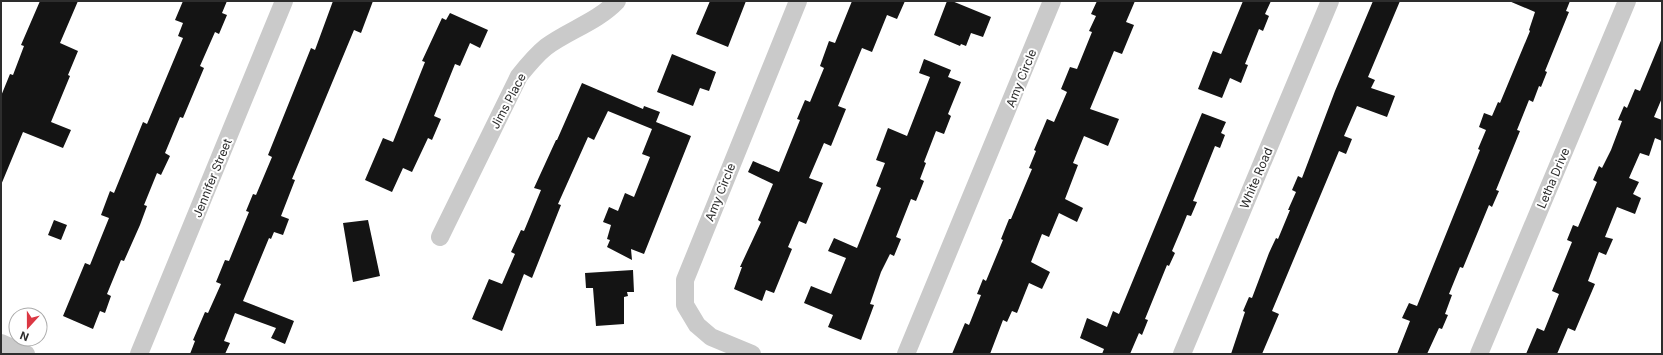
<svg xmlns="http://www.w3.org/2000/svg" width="1663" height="355" font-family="Inter,sans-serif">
	<rect width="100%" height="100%" fill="#fff"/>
	<path fill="#141414" d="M40 1H78L60 43 78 51 68 75 70 76 51 122 71 130 63 148 23 132 1 185V96L10 74 13 75 24 46 21 45Z
		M183 1H227L222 13 227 15 219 34 215 32 200 66 204 68 183 118 180 117 165 153 170 156 161 175 157 173 144 205 147 206 140 225 124 261 121 260 107 294 111 296 105 313 100 311 93 329 63 316 85 263 90 265 109 218 101 215 110 191 114 193 143 122 147 124 183 38 178 36 183 23 175 20Z
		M333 1H373L361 33 354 30 292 179 295 180 281 216 289 219 283 235 274 232 271 239 269 238 243 301 294 321 285 344 271 338 276 328 235 313 224 341 230 343 225 354H190L195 341 193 340 205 312 208 313 221 284 216 282 225 260 229 261 249 212 246 211 253 194 256 195 272 157 268 155 311 48 315 50Z
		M710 1H746L728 47 696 34Z
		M852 1H905L897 19 887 15 872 52 862 48 838 106 846 109 831 146 824 143 809 178 823 183 806 224 799 221 788 247 792 249 774 293 766 290 762 301 734 289 742 267H740L761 222 758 220 773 184 748 172 753 161 779 172 800 120 797 119 805 100 810 102 824 68 820 66 829 41 835 43Z
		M947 1H952L991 17 983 37 971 33 966 46 961 44 960 46 934 35Z
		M1097 1H1135L1126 22 1134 25 1122 54 1114 51 1090 109 1119 119 1108 146 1084 136 1073 163 1078 165 1065 199 1083 208 1077 222 1059 213 1049 237 1042 234 1031 262 1050 272 1042 289 1029 283 1017 313 1012 311 1007 322 1003 320 990 354H952L965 323 969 325 981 295 977 294 983 279 986 281 1003 240 1001 239 1009 219H1011L1032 169 1029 168 1036 151 1034 150 1047 119 1054 122 1067 92 1061 89 1070 67 1077 69 1092 32 1089 31 1096 16 1091 14Z
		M1243 1H1271L1265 14 1269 16 1263 31 1259 29 1245 64 1248 65 1241 83 1230 78 1222 98 1198 89 1213 51 1221 54Z
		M1373 1H1400L1368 77 1375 80 1371 88 1395 96 1387 117 1357 106 1344 136 1352 139 1346 154 1339 151 1272 311 1279 314 1262 354H1231L1245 312 1243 311 1249 297 1252 298 1269 253 1276 238 1278 239 1290 210H1288L1296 192 1292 190 1298 176 1302 178 1335 91Z
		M1509 1H1570L1566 11 1569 12 1545 71 1547 72 1541 87 1539 86 1533 102 1529 100 1517 130 1520 131 1496 190 1499 191 1492 207 1489 205 1463 268 1460 267 1449 294 1452 295 1445 314 1448 315 1442 329 1439 328 1427 354H1397L1410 321 1402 318 1409 303 1417 306 1480 150 1478 149 1486 130 1479 127 1484 113 1492 116 1498 102 1500 103 1530 31 1529 30 1535 12Z
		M450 13 488 30 480 48 470 43 460 66 455 64 434 116 441 119 432 140 428 138 412 172 403 168 392 192 365 180 383 138 393 142 425 62 422 61 442 18 446 20Z
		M1662 38V98L1654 117 1662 120V141L1655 138 1649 156 1640 153 1629 178 1639 182 1633 194 1641 198 1635 214 1617 207 1605 237 1613 239 1606 255 1599 252 1588 281 1595 284 1575 331 1568 328 1557 354H1526L1537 328 1544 331 1559 294 1552 291 1572 242 1567 240 1573 225 1578 227 1597 182 1593 180 1599 166 1602 168 1611 150 1622 121 1618 120 1624 106 1627 108 1635 89 1640 91Z
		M672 54 716 72 709 91 700 88 693 106 657 92Z
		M924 59 951 70 948 77 961 82 948 114 951 116 944 134 936 131 924 162 926 163 920 179 924 181 916 201 911 199 896 237 901 239 894 256 890 254 881 272 870 304 874 305 861 340 828 327 833 315 804 303 811 286 831 294 846 258 828 251 834 238 857 248 881 188 876 186 885 163 876 160 888 128 907 136 930 77 919 73Z
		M582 83 643 109 644 106 660 112 656 122 691 136 644 254 631 249 632 260 607 247 610 240 607 239 611 225 603 222 609 207 618 211 625 193 634 197 650 157 642 154 652 129 608 111 594 140 588 137 558 204 561 205 532 278 524 274 502 331 472 319 489 279 502 284 515 254 511 252 521 230 524 231 541 190 534 188 556 140H557Z
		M1202 113 1226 122 1221 133 1225 135 1220 148 1215 146 1193 201 1197 202 1191 216 1187 215 1183 225 1172 251 1175 253 1169 266 1167 265 1145 319 1148 320 1142 335 1139 333 1130 354H1102L1104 349 1080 338 1087 318 1107 327 1113 311 1119 314Z
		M54 220 67 225 61 240 48 235Z
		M368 220 380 276 353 282 343 223Z
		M633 270 634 292H627L628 296 624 297V324L596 326 593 288H586L585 273Z"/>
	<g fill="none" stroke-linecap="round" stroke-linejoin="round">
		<path stroke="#cacaca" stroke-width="18" d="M440 237 519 76C527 66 536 55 546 47 569 30 597 22 617 1
			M1 343 26 354
			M139 354 284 1
			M752 354 711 337 697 325 685 305V280L798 1
			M906 354 1052 1
			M1182 354 1330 1
			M1479 354 1627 1"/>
	</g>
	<g text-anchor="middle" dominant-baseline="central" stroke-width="4" stroke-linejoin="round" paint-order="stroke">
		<g font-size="12" fill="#2d2d2d" stroke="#fff">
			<text transform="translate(1021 78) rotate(-68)">Amy Circle</text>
			<text transform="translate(508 101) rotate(-62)">Jims Place</text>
			<text transform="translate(212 178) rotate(-68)">Jennifer Street</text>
			<text transform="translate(1256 178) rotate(-67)">White Road</text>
			<text transform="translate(1553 178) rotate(-67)">Letha Drive</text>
			<text transform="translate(720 192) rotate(-68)">Amy Circle</text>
		</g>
	</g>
	<rect width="1663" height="355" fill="none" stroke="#2d2d2d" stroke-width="4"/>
	<g transform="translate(28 327) rotate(201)"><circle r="19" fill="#ffffff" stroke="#ababab"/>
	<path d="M0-3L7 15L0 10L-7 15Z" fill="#db3743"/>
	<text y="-6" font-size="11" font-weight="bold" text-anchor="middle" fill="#2d2d2d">N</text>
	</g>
</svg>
